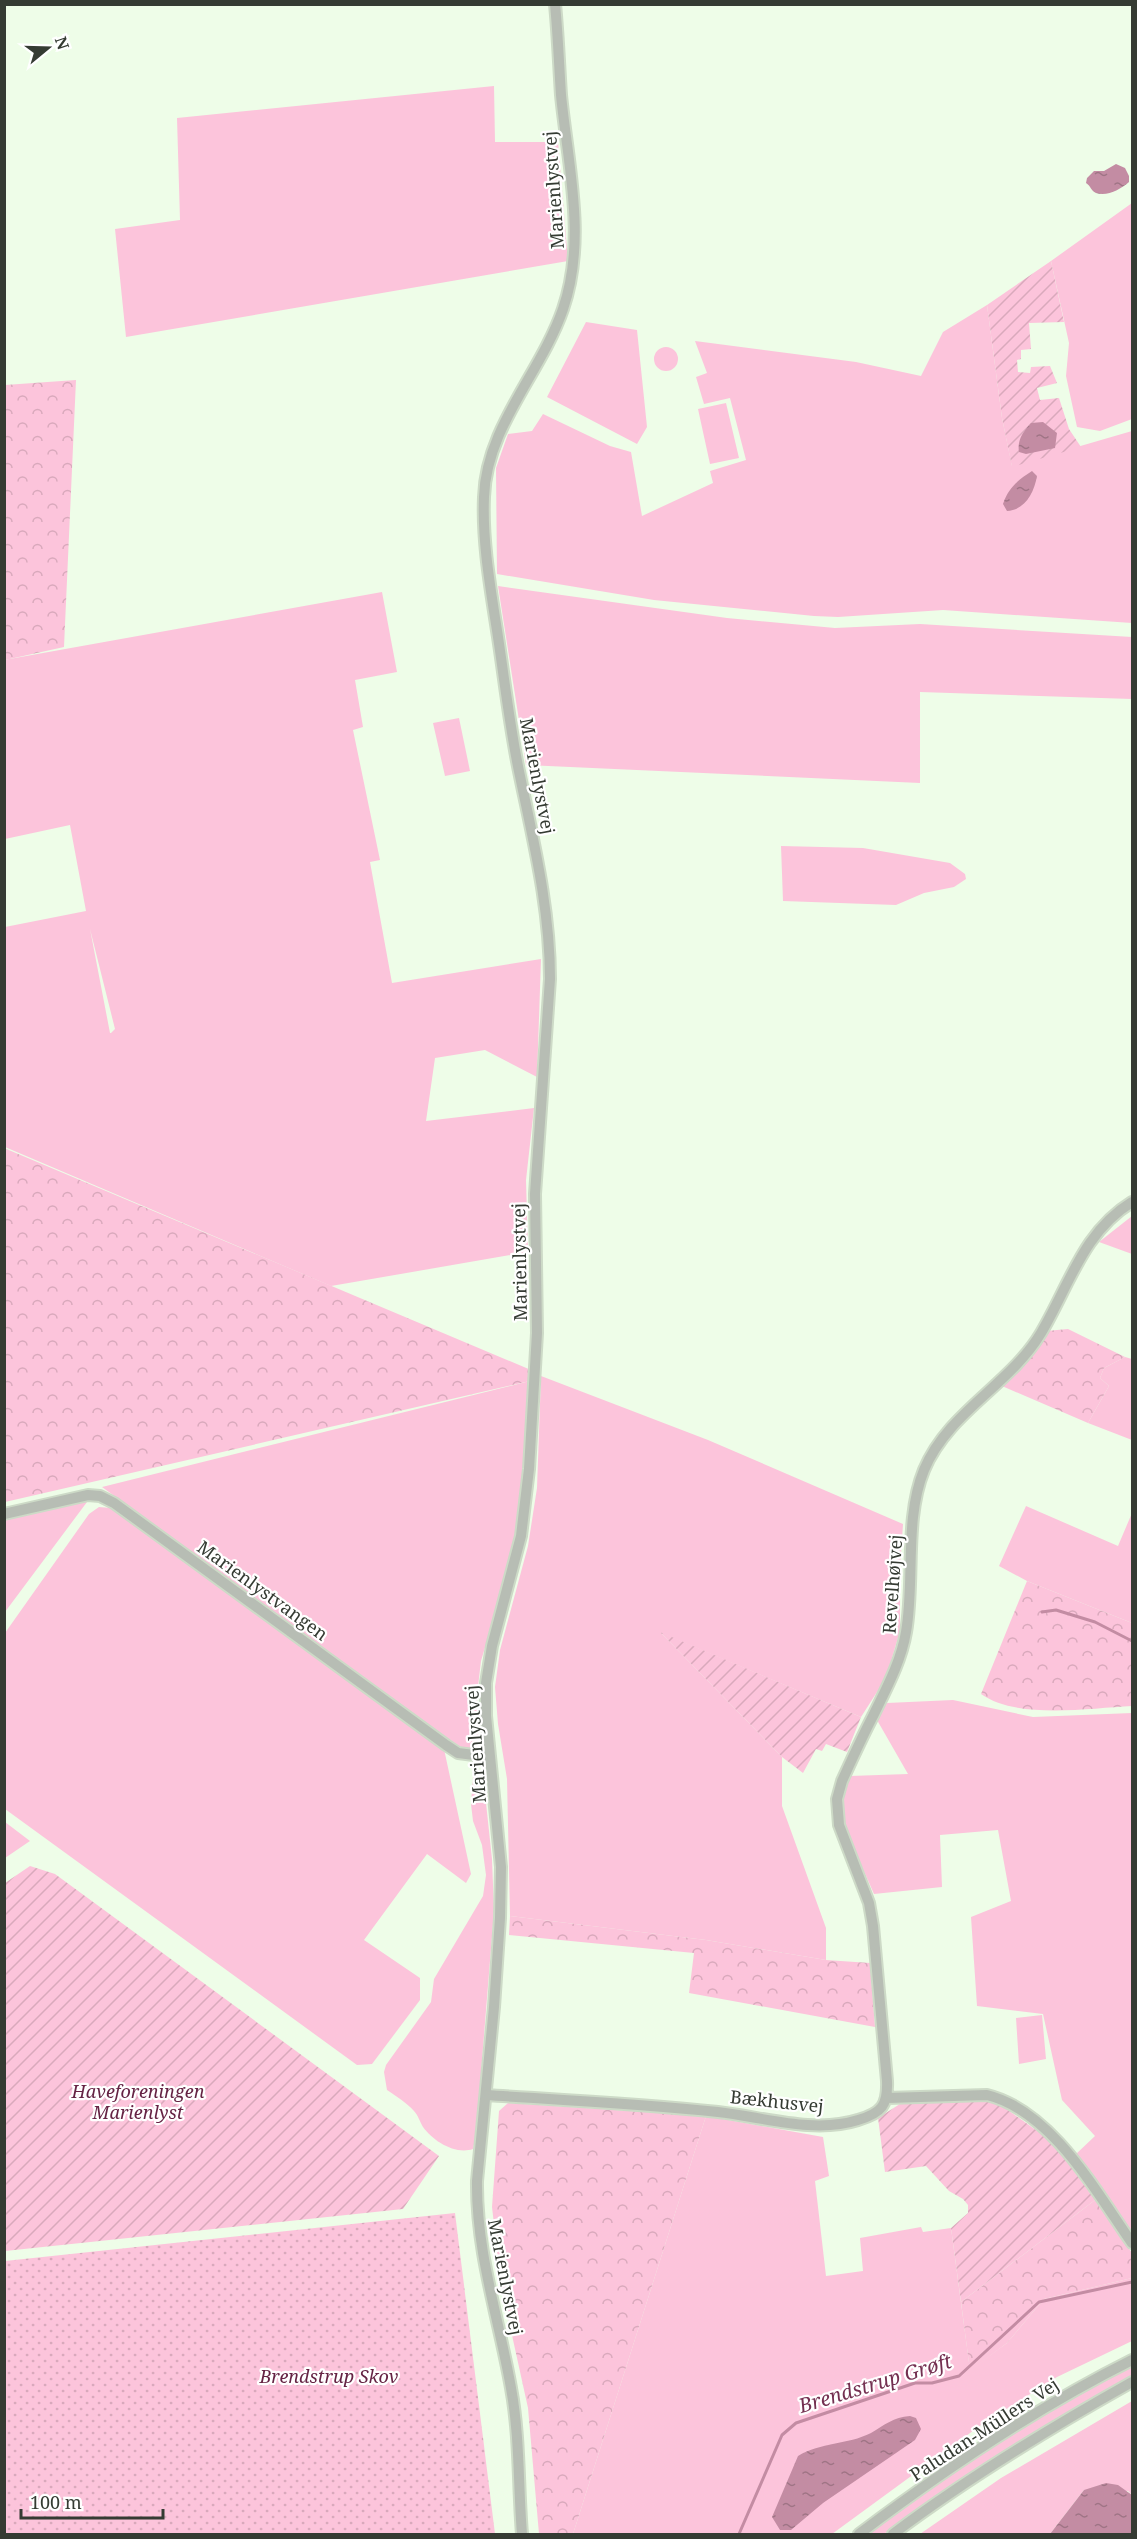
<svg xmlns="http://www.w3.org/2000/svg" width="1137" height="2539" font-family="'Noto Serif',serif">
	<defs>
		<pattern id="forest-crowns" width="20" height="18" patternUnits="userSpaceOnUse" patternTransform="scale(1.5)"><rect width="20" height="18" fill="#fcc4db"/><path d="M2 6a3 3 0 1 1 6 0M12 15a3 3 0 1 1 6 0" fill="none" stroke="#d9a9bc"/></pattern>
		<pattern id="park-dots" width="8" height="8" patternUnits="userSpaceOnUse" patternTransform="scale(1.5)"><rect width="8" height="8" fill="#fcc4db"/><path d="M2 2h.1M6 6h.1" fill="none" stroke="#d9a9bc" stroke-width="1.8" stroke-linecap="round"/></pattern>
		<pattern id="garden-furrows" width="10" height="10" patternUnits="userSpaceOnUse" patternTransform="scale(1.5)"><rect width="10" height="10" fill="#fcc4db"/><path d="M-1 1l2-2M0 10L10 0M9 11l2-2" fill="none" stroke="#d9a9bc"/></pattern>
		<pattern id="water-ripples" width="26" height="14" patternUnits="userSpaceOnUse" patternTransform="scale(1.5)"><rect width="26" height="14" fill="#c38ca3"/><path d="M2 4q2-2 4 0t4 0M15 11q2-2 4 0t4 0" fill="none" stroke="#9f7485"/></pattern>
	</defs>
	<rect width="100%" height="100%" fill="#eefde8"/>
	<path fill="#fcc4db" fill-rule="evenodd" d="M494 86 495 142H558L568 261 126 337 115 229 180 220 177 118Z
		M1132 203V419L1100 431 1077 427 1066 376 1069 343 1051 261Z
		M987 305 1002 418 1012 466 1132 431V623L943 610 838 617 814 616 654 600 497 574 496 468 508 434 532 431 543 414 610 446 631 452 642 516 713 483 710 471 746 460 730 398 704 404 696 377 707 373 695 341 856 362 921 376 943 332Z
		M586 322 637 330 647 427 637 444 547 397Z
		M654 359a12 12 0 1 1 24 0a12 12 0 1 1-24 0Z
		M726 403 739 458 710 464 698 409Z
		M498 586 727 618 835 628 920 624 1132 637V699L920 692V783L526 765Z
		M382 592 397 672 355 680 363 727 353 730 380 860 370 862 392 983 541 959 537 1077 485 1050 435 1058 426 1121 534 1108 526 1180 528 1252 331 1286 5 1147V927L86 911 70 825 5 839 4 660ZM90 929 115 1029 111 1033H110Z
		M459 718 470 771 445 776 433 723Z
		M781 846 863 848 950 863 965 874 966 879 954 887 924 893 896 905 783 901Z
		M1132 1216V1254L1099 1242Z
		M1125 1357 1132 1359V1440L1088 1423 1109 1386 1100 1378 1104 1368Z
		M541 1376 708 1440 903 1524 900 1569V1631L886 1678 861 1717 661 1633 782 1757V1806L826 1928V1960L706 1940 510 1916 507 1779 498 1724 495 1687 500 1650 528 1546 537 1488Z
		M530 1381 519 1514 509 1566 481 1661 477 1695 478 1741 477 1747 467 1751 446 1737 102 1487Z
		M78 1501 87 1502 5 1612V1518Z
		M1026 1506 1118 1546 1132 1513V1623L1027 1581 999 1566Z
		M99 1507 111 1508 131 1520 444 1749 471 1874 466 1883 427 1854 364 1940 420 1978V2000L372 2064 357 2065 5 1809V1633L89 1514Z
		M953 1700 1033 1717 1132 1713V2235L1075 2155 1095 2136 1062 2100 1043 2014 977 2006 971 1917 1011 1901 998 1830 940 1835 942 1887 874 1894 847 1833 841 1805 850 1776 908 1774 877 1720 887 1703Z
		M474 1764 483 1775 492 1859 494 1911 476 2135 473 2149C455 2155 433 2141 423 2127 420 2122 418 2115 414 2111 407 2103 396 2096 387 2090L384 2072 386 2065 431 2002 434 1979 483 1896 486 1875 482 1845 473 1821 471 1804Z
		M5 1822 30 1841 5 1858H4Z
		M1042 2015 1046 2059 1019 2064 1016 2018Z
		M706 2116 823 2137 829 2176 815 2181 826 2276 863 2271 860 2238 921 2227 923 2232 951 2228 970 2370 1007 2343 1044 2299 1132 2278V2341L1057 2377 981 2425 832 2534H573Z
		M1132 2367V2377L1035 2432 942 2492 884 2534H869C952 2472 1039 2413 1132 2367Z
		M1132 2401V2495L1128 2491 1084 2490 1050 2534H920L1001 2478Z"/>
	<path fill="url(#forest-crowns)" d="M76 380 64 647 5 660V385Z
		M4 1148 531 1370 530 1381 5 1502Z
		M1068 1329 1125 1357 1104 1368 1100 1378 1109 1386 1088 1423 1002 1386 1030 1357 1046 1331Z
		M1027 1581 1132 1623V1706C1089 1708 1018 1720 981 1694Z
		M510 1916 706 1940 826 1960 870 1963 875 2027 689 1993 694 1953 509 1935Z
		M508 2103 706 2116 573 2534H539L528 2408 501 2285 492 2207 499 2111Z
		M1095 2200 1132 2253V2278L1044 2299 1007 2343 970 2371 961 2302Z"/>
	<path fill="url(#park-dots)" d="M455 2213 495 2534H5V2261Z"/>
	<path fill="url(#garden-furrows)" d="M1051 261 1064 322 1029 323 1031 349 1021 350V359L1017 360 1018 372 1030 373 1031 367 1050 366 1057 383 1037 388 1040 400 1059 398 1069 429 1081 447 1012 467 1002 418 987 305Z
		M660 1632 861 1717 847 1752 826 1744 822 1751 816 1749 803 1773 782 1757Z
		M30 1866 55 1874 439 2156 403 2209 5 2251V1883Z
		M984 2100 998 2103 1054 2143 1095 2200 961 2302 951 2228 968 2213V2205L963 2199 949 2191 926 2166 885 2172 878 2118 903 2102Z"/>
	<path fill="url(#water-ripples)" d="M1116 164 1125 168 1129 176V182C1121 189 1107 197 1096 193 1091 191 1091 186 1086 183L1087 178 1094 171H1104Z
		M1043 422 1057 433 1055 448 1026 454 1019 452C1017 440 1023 432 1031 423Z
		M1032 471 1037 476C1034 493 1025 510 1007 511L1003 504C1008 488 1018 480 1032 471Z
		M910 2416 916 2418 921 2429 915 2440 823 2503 791 2530H780L772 2517 798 2456C821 2442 847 2445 871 2433 885 2425 893 2417 910 2416Z
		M1106 2483 1118 2485 1132 2495V2534H1050L1084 2490Z"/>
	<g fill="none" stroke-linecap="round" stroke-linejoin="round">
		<path stroke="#c38ca3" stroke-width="3" d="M1042 1612 1056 1610 1095 1622 1132 1641
			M739 2534 782 2435 796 2423 915 2383H932L959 2376 1039 2302 1132 2282"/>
		<g stroke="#cddac7" stroke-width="14">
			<path id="minor" d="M4 1514 88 1495 100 1496 114 1503 446 1745 458 1753 490 1757
				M486 2095C563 2100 641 2104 718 2112 763 2117 814 2134 858 2120 882 2113 888 2105 887 2081L873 1926 869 1903 839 1825 837 1799 842 1781C852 1759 862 1737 873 1716 886 1689 901 1662 906 1632 915 1582 904 1519 924 1470 948 1412 1010 1385 1041 1333 1069 1286 1083 1232 1132 1202
				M887 2098 987 2095C1052 2111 1096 2192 1132 2243
				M522 2534C518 2486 520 2437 511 2388 499 2319 476 2252 477 2181L494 2007 500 1918 501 1867 486 1716V1683L492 1646 521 1536 529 1469 537 1333 535 1194 550 979C550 909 534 844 520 776 510 730 505 683 498 637 491 591 482 543 484 497 486 427 541 373 563 309 587 239 568 166 561 95 559 65 558 35 555 4
				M859 2534C945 2469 1036 2408 1132 2360
				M893 2534C969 2477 1050 2428 1132 2382"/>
		</g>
		<use href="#minor" stroke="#b7bdb4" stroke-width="10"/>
	</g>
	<g text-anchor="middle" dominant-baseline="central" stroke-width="4.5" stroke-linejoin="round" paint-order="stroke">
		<g font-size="18" fill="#353b33" stroke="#fff">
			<text transform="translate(553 190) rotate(-94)">Marienlystvej</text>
			<text transform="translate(538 776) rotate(79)">Marienlystvej</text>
			<text transform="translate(519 1262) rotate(-91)">Marienlystvej</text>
			<text transform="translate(892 1584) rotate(-86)">Revelhøjvej</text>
			<text transform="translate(263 1590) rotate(36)">Marienlystvangen</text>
			<text transform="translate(475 1744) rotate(-94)">Marienlystvej</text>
			<text transform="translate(777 2101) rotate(6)">Bækhusvej</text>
			<text transform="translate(506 2277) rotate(79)">Marienlystvej</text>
			<text transform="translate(984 2429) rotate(-33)">Paludan-Müllers Vej</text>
		</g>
		<g font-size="18" font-style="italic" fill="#652344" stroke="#fff">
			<text x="138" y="2091">Haveforeningen<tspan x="138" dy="21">Marienlyst</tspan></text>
			<text x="329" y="2376">Brendstrup Skov</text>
		</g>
		<g font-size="20" font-style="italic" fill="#743051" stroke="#fff">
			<text transform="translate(875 2383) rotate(-17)">Brendstrup Grøft</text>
		</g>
	</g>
	<rect width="1137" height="2539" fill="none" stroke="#353b33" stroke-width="12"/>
	<g transform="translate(48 48) rotate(71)" stroke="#ffffff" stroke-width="4.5" paint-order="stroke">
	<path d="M0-4.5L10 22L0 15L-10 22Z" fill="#353b33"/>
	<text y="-9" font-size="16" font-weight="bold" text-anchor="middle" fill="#353b33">N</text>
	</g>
	<path d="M21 2509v9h142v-9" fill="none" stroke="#353b33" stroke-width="3"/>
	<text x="30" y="2509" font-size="18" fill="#353b33" stroke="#ffffff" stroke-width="4.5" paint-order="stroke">100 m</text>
</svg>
